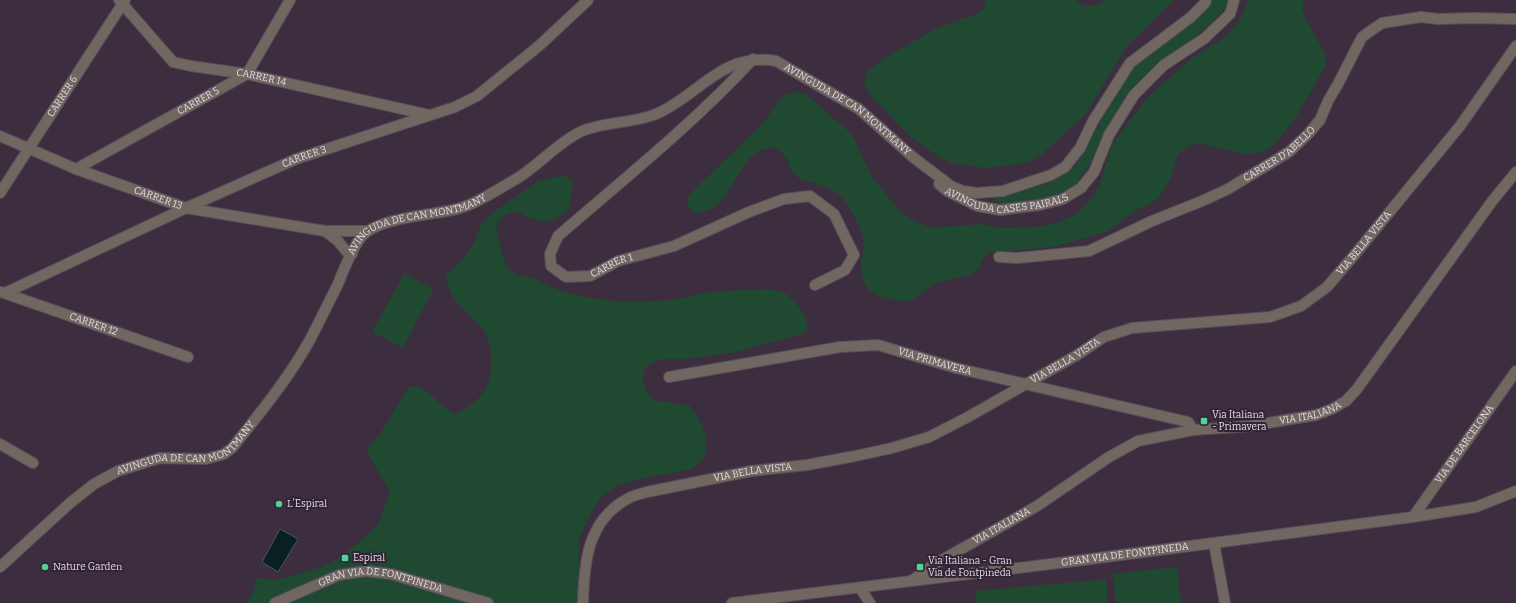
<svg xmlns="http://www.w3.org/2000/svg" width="1516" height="603" font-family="Bitter,serif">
	<rect width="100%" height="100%" fill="#3c2e3f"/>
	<path fill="#204932" d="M986 0H1075L1085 6 1096 5 1108 0H1174L1127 46 1120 57 1086 114 1041 155 1030 161 1019 164 986 168 951 163 939 157 912 138 871 96 864 84 866 73 883 59 939 27 974 15 984 9Z
		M1212 0H1228L1225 9 1214 21 1194 38 1163 61 1126 98 1103 135 1091 162 1071 192 1053 198 1004 204 994 201 995 198 1000 195 1046 184 1075 167 1114 98 1133 68 1203 14Z
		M1249 0H1304L1302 9 1305 17 1325 54 1326 65 1295 119 1273 146 1262 152 1245 154 1197 143 1188 146 1178 154 1170 179 1160 196 1152 203 1133 212 1109 231 1058 246 988 253 982 259 979 269 972 274 954 278 934 284 915 298 904 302 876 295 868 289 863 281 861 264 864 246 863 236 860 227 846 202 840 195 829 188 798 178 790 169 788 161 781 151 773 147C764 149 755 151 749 159 732 178 724 217 692 212L687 205 688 197 695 189 764 122 778 102 785 95 795 92 805 94 814 101 847 130 854 138 871 175 890 199 898 209 906 216 923 225 932 228 980 224 1002 228H1015L1036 227 1057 223 1075 215 1083 208 1094 194 1100 185 1112 144 1149 96 1192 58 1224 38 1239 22Z
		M561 176 567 177 573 181 569 209C565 212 561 217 556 219 543 225 528 218 517 211 506 214 494 218 497 232 498 239 504 262 507 267 512 274 524 276 532 278 539 281 546 285 554 288 564 293 592 298 604 300 626 303 649 302 671 300 682 299 692 295 703 293 717 291 732 291 746 290 757 290 768 288 779 291 787 293 793 300 798 306 804 314 808 320 807 330L802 334 736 352 689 359H661L648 365 644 371 642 377 647 393 652 398 658 401 689 405C704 422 718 456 691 469L644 478 622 484 615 486 600 498 588 519 579 539 578 603H247L253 593 257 577 272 580 280 579 322 567 342 557 378 525 390 492 366 450 380 434 408 388C412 386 415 385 420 387 431 392 441 408 454 414 467 411 474 403 483 393 489 384 491 374 491 364 492 352 490 342 484 331 481 326 476 322 472 318 460 306 446 292 446 275L456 266 466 255 474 243 481 224 491 214 538 181Z
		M404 274 434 288 403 348 372 332Z
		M1177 567 1181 603H1116L1113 574Z
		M1106 579 1108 603H977L975 591Z"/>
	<path fill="#082021" stroke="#49575b" d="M280 529 298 539 278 572 262 562Z"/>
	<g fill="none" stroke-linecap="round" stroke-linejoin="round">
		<g stroke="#5a4d5d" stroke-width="12">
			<g id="minor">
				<path id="s1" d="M119 0 173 62 191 66 247 74 429 115"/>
				<path id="s2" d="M753 59C693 124 624 179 558 236L550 254 551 266 566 277 590 276 618 261 674 246 749 212 784 199 810 196 834 214 854 255 845 270 815 285"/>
				<path id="s3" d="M0 136 76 169 186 208 325 231H368"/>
				<path id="s4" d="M76 169 247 74 290 0"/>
				<path id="s5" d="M939 184 947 191 977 206 1000 210 1040 205 1063 199 1081 188 1094 172 1109 135 1134 95 1164 65 1205 38 1230 14 1234 0"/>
				<path id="s6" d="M0 193 125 0"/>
				<path d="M325 231 338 241 346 251 352 254"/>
				<path id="s7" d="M999 257 1018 258 1089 251 1152 221 1202 201 1228 189 1289 152 1308 134 1320 120 1328 101 1338 84 1362 37 1382 23 1421 17 1438 19 1475 18 1516 19"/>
				<path id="s8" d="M1 292 188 357"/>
				<path id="s9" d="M5 293 186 208 296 159 455 107 477 96 540 45 588 0"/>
				<path id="s10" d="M669 377 840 347 878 345 956 368 1188 422 1193 430"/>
				<path d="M0 444 33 463"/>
				<path id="s11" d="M1413 517 1516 371"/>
				<path d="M1214 543 1225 603"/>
				<path id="s12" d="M0 567 70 503 94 484 118 471 160 458 206 459 224 454 232 448C260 413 289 378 311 338 320 320 329 302 338 284 344 269 352 248 362 236 381 216 433 216 460 208 478 203 495 191 511 182 536 169 554 145 580 132 604 121 632 124 656 114 700 95 721 52 776 61L859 109 914 158 951 186 963 191 976 193 1003 191 1051 175 1065 167 1080 148 1093 121 1130 63 1191 17 1205 3 1206 0"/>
				<path id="s13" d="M911 581 933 565 1037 506 1109 457 1138 441 1193 430 1250 426 1316 415 1332 409 1346 401 1357 389 1493 200 1516 172"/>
				<path d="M860 588 870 603"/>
				<path id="s14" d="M275 603 339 575 366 571 391 574 488 603"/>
				<path id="s15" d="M583 603C584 561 588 519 629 498 634 495 641 494 647 492L751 471 807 465 855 456 892 448 929 437 968 417 1077 355 1104 337 1132 328 1270 317 1301 306 1327 287 1356 253 1460 126 1516 46"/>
				<path id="s16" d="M732 603 1067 562 1413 517 1476 507 1516 491"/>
			</g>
		</g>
		<use href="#minor" stroke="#706760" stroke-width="10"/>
	</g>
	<g fill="#4fd398" stroke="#322435" stroke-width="1.5">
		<rect x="1200" y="417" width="8" height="8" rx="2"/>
		<circle cx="279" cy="504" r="4"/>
		<rect x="341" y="554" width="8" height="8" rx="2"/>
		<circle cx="45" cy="567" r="4"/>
		<rect x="916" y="563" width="8" height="8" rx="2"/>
	</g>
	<g text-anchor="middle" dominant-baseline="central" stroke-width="4" stroke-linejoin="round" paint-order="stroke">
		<g font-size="10" fill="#e1d8e3" stroke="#322435">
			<text stroke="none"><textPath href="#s1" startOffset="172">CARRER 14</textPath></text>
			<text stroke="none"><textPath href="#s6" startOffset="115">CARRER 6</textPath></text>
			<text stroke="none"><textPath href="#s4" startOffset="140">CARRER 5</textPath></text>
			<text stroke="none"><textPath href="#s12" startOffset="1067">AVINGUDA DE CAN MONTMANY</textPath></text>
			<text stroke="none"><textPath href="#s7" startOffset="305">CARRER D'ABELLO</textPath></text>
			<text stroke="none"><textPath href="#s9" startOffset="329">CARRER 3</textPath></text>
			<text stroke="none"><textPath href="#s5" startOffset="73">AVINGUDA CASES PAIRALS</textPath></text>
			<text stroke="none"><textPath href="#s3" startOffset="170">CARRER 13</textPath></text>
			<text stroke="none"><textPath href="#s12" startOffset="576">AVINGUDA DE CAN MONTMANY</textPath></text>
			<text stroke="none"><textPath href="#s15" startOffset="920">VIA BELLA VISTA</textPath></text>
			<text stroke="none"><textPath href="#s2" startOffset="362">CARRER 1</textPath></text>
			<text stroke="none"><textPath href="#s8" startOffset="98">CARRER 12</textPath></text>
			<text stroke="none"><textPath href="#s15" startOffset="584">VIA BELLA VISTA</textPath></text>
			<text stroke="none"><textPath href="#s10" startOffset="271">VIA PRIMAVERA</textPath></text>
			<text stroke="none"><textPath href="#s13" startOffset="442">VIA ITALIANA</textPath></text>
			<text stroke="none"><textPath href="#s11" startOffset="89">VIA DE BARCELONA</textPath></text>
			<text stroke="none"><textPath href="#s12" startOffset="228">AVINGUDA DE CAN MONTMANY</textPath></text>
			<text stroke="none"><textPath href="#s15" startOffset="248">VIA BELLA VISTA</textPath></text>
			<text stroke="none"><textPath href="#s13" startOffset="106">VIA ITALIANA</textPath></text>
			<text stroke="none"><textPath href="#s16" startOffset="396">GRAN VIA DE FONTPINEDA</textPath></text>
			<text stroke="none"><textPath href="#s14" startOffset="112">GRAN VIA DE FONTPINEDA</textPath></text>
		</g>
		<g font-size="10" fill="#e1d8e3" stroke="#322435" text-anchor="start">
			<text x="1212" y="415">Via Italiana<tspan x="1212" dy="12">- Primavera</tspan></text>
			<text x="287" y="504">L'Espiral</text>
			<text x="353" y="558">Espiral</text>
			<text x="928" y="561">Via Italiana - Gran<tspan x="928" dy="12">Via de Fontpineda</tspan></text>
			<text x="53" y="567">Nature Garden</text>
		</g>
	</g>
</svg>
